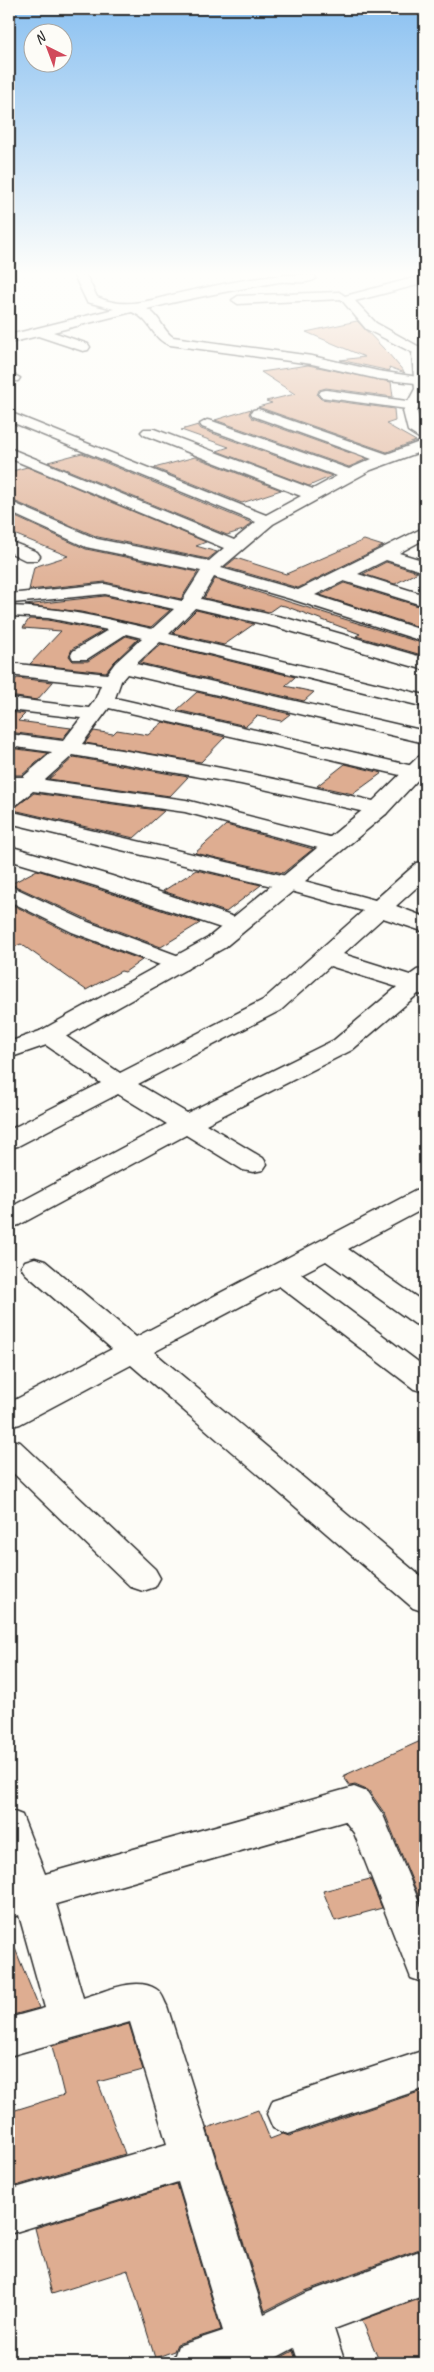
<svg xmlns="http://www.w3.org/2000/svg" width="434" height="2372" font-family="Caveat,sans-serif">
	<rect width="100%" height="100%" fill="#fdfcf7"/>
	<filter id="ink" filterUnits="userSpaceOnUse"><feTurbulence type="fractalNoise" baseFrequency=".02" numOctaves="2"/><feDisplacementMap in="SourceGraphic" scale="10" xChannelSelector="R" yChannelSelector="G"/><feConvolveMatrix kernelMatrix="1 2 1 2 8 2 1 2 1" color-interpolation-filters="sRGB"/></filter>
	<g filter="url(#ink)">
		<path fill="#dead91" stroke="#2b2b2b" d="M357 321 388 353 405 373 389 367 390 371 340 360 365 357 306 332Z
			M308 365 391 382 393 397 326 388 319 390 317 395 321 399 394 409 395 421 386 424 416 441 387 452 258 407 272 403 266 401 295 394 261 372Z
			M251 409 249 414 252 418 367 459 349 467 215 420Z
			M198 425 201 429 332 476 309 486 217 451 229 447 181 430Z
			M82 453 252 523 243 530 227 535 48 462Z
			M195 457 281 490 242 503 154 468Z
			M27 467 206 542 196 546 217 552 208 559 98 537 9 499V472Z
			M9 514 86 549 198 572 181 599 105 582 29 590 34 567 68 556 9 532Z
			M364 540 383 546 298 588 225 567 236 558 286 574Z
			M386 562 418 572 395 584 363 574Z
			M215 579 425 644V656L356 636 360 634 285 606 279 605 269 612 204 598Z
			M344 583 425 608V629L320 595Z
			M105 596 170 610 151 627 81 612 25 605Z
			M196 610 254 624 224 645 173 633Z
			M29 619 48 620 103 631 72 649 69 656 73 661H88L126 636 138 639 114 662 106 672 30 664 61 631 23 628Z
			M161 644 295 677 285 686 314 692 304 701 140 663Z
			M17 678 53 682 37 700 9 696V687Z
			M197 692 290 714 281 721 257 716 246 726 177 710Z
			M9 712 25 714 18 721 71 728 62 739 9 732Z
			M163 722 225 737 201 762 85 743 94 731 113 734 117 730 148 735Z
			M9 748 48 753 22 775H9Z
			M74 757 188 777 170 796 49 779Z
			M345 764 382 773 353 794 317 786Z
			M34 793 164 811 134 838 9 809 17 806Z
			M226 825 313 849 283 873 195 853Z
			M37 870 95 888 200 923 161 947 89 920 11 884Z
			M196 870 261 885 226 912 163 891Z
			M9 903 71 934 142 960 125 972 121 971 86 990 21 944 9 949Z
			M425 1739V1912L385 1814 369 1791 355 1785 350 1786 343 1776Z
			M370 1879 382 1908 335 1921 323 1891Z
			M10 1936 39 2008 9 2016V1937Z
			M129 2024 143 2070 98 2082 125 2154 9 2188V2112L64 2095 52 2046Z
			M425 2090V2247L305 2291 265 2311 207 2128 258 2110 270 2139 283 2134 289 2136Z
			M177 2184 221 2330 177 2344 174 2351 155 2358 128 2270 52 2294 35 2228Z
			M425 2297V2363H380L362 2320Z
			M293 2351 297 2363H270Z"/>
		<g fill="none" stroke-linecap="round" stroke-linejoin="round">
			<g stroke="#2b2b2b" stroke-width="3">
				<path id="street" d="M74 275H86L97 297C131 312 160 296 194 290 233 282 274 273 314 275L316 278C310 285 289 281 279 282 235 290 190 298 147 309 160 315 162 330 173 337L312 356 378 371 425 378V384L378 379 312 364 170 345C152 340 152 320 132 312L53 332 88 344 90 347 88 350 83 351 38 336 9 343V335L114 309 87 302Z
					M425 275V283L355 301 376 323 425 350V356L421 357 366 329 341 299 238 304 232 300 238 296 339 292 345 296Z
					M9 372 20 378 18 381H9Z
					M326 390 414 402 421 406 414 410 321 397 319 394 321 391Z
					M258 409 387 454 425 440V450L371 470 273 524 221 568 298 590 425 527V539L399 553 425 561V572L386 560 358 574 425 595V606L344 581 315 595 425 631V642L294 600 214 577 201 599 286 618 425 658V670L276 627 195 608 169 634 425 695V707L160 642 136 664 425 731V743L127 674 121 681 115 698 413 766 420 768 423 772 420 776 413 778 109 708 82 744C184 759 285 780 386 804L389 809 386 814 378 815 241 784 73 755 45 780 186 800 341 840 344 845 341 850 333 852 185 812 33 791 16 805 9 807V790L12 787H9V777H23L52 752 9 746V734L63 741 81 718 9 710V698L89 708 95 700 101 685 9 675V663L107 674 115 663 142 638 126 634 87 659H73L71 655 73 651 108 630 48 618 9 616V606C58 607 104 618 152 629L174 609 105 594 13 603 9 602V594L105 584 182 601 201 571 86 547 9 512V501L97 539 209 561 224 548 9 458V448L234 540 256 522 9 421V412L266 515 301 496 144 435 141 432 144 429H154L313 489 337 476 202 427 200 424 207 420 212 421 349 469 372 459 253 416 251 413 253 410Z
					M9 541 37 552 40 556 37 560H25L9 552Z
					M9 811 286 876 375 900 417 863 425 861V880L396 906 425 917V932L383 918 343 954 410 975 417 970 425 968V995L418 994 352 1050 206 1124 263 1158 267 1164 263 1170 253 1172 243 1170 186 1135 19 1225 9 1228V1208L167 1124 118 1094 18 1146 9 1148V1130L101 1083 40 1041 36 1036 40 1031 49 1028 58 1031 120 1073 263 1000 363 911 280 888 9 823ZM330 966 397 987 334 1040 187 1113 138 1084 281 1010Z
					M9 846 112 876 243 920 247 925 243 930 235 932 227 930 96 886 9 860Z
					M9 885 88 922 187 959 191 964 187 969 179 971 171 969 72 932 9 901Z
					M425 1189V1208L348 1249 425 1303V1327L415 1324 326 1261 301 1274 425 1367V1392L414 1389 279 1286 154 1352 425 1580V1612L413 1608 131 1365 20 1424 9 1427V1403L112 1349 25 1273 21 1267 25 1261 35 1258 45 1261 136 1337 415 1191Z
					M9 1439 20 1442 155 1569 160 1578 155 1587 143 1591 131 1587 9 1469Z
					M354 1787 367 1792 383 1815 425 1916V1983L411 1978 354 1833 345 1821 56 1904 83 1998C104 1992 136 1976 156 1989 162 1992 164 2001 167 2006L264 2314 306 2293 425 2249V2295L334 2329 345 2363H299L294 2348 266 2363H172L178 2346 223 2331 178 2182 9 2234V2190L167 2144 130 2022 9 2056V2018L45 2008 19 1915 9 1918V1810L22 1815 45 1874Z
					M425 2050V2088L288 2134 273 2128 267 2114 273 2100Z"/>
			</g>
			<g stroke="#2b2b2b" stroke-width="3">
				<path id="secondary" d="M425 348V396L417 411 420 426 425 430V442L408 431 403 411 415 389 412 354 414 351Z
					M425 755V772L386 814 224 948 58 1041 9 1058V1042L40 1031 208 938 370 804 418 757Z"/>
			</g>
			<use href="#street" fill="#fdfcf7" fill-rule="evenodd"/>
			<use href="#secondary" fill="#fdfcf7" fill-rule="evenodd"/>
		</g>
	</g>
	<linearGradient id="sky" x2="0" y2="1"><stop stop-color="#8bc1f1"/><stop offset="0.45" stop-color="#fefefb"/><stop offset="1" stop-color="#fefefb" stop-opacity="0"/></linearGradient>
	<rect width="434" height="607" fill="url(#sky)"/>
	<rect width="434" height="2372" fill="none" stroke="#fdfcf7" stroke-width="30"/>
	<rect x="15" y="15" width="404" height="2342" fill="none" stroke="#2b2b2b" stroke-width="2" filter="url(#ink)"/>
	<g transform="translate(48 48) rotate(318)"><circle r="24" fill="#fdfcf7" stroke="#a9a8a5"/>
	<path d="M0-4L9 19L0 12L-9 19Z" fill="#d1495b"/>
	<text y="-8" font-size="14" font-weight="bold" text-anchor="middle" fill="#2b2b2b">N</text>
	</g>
</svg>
